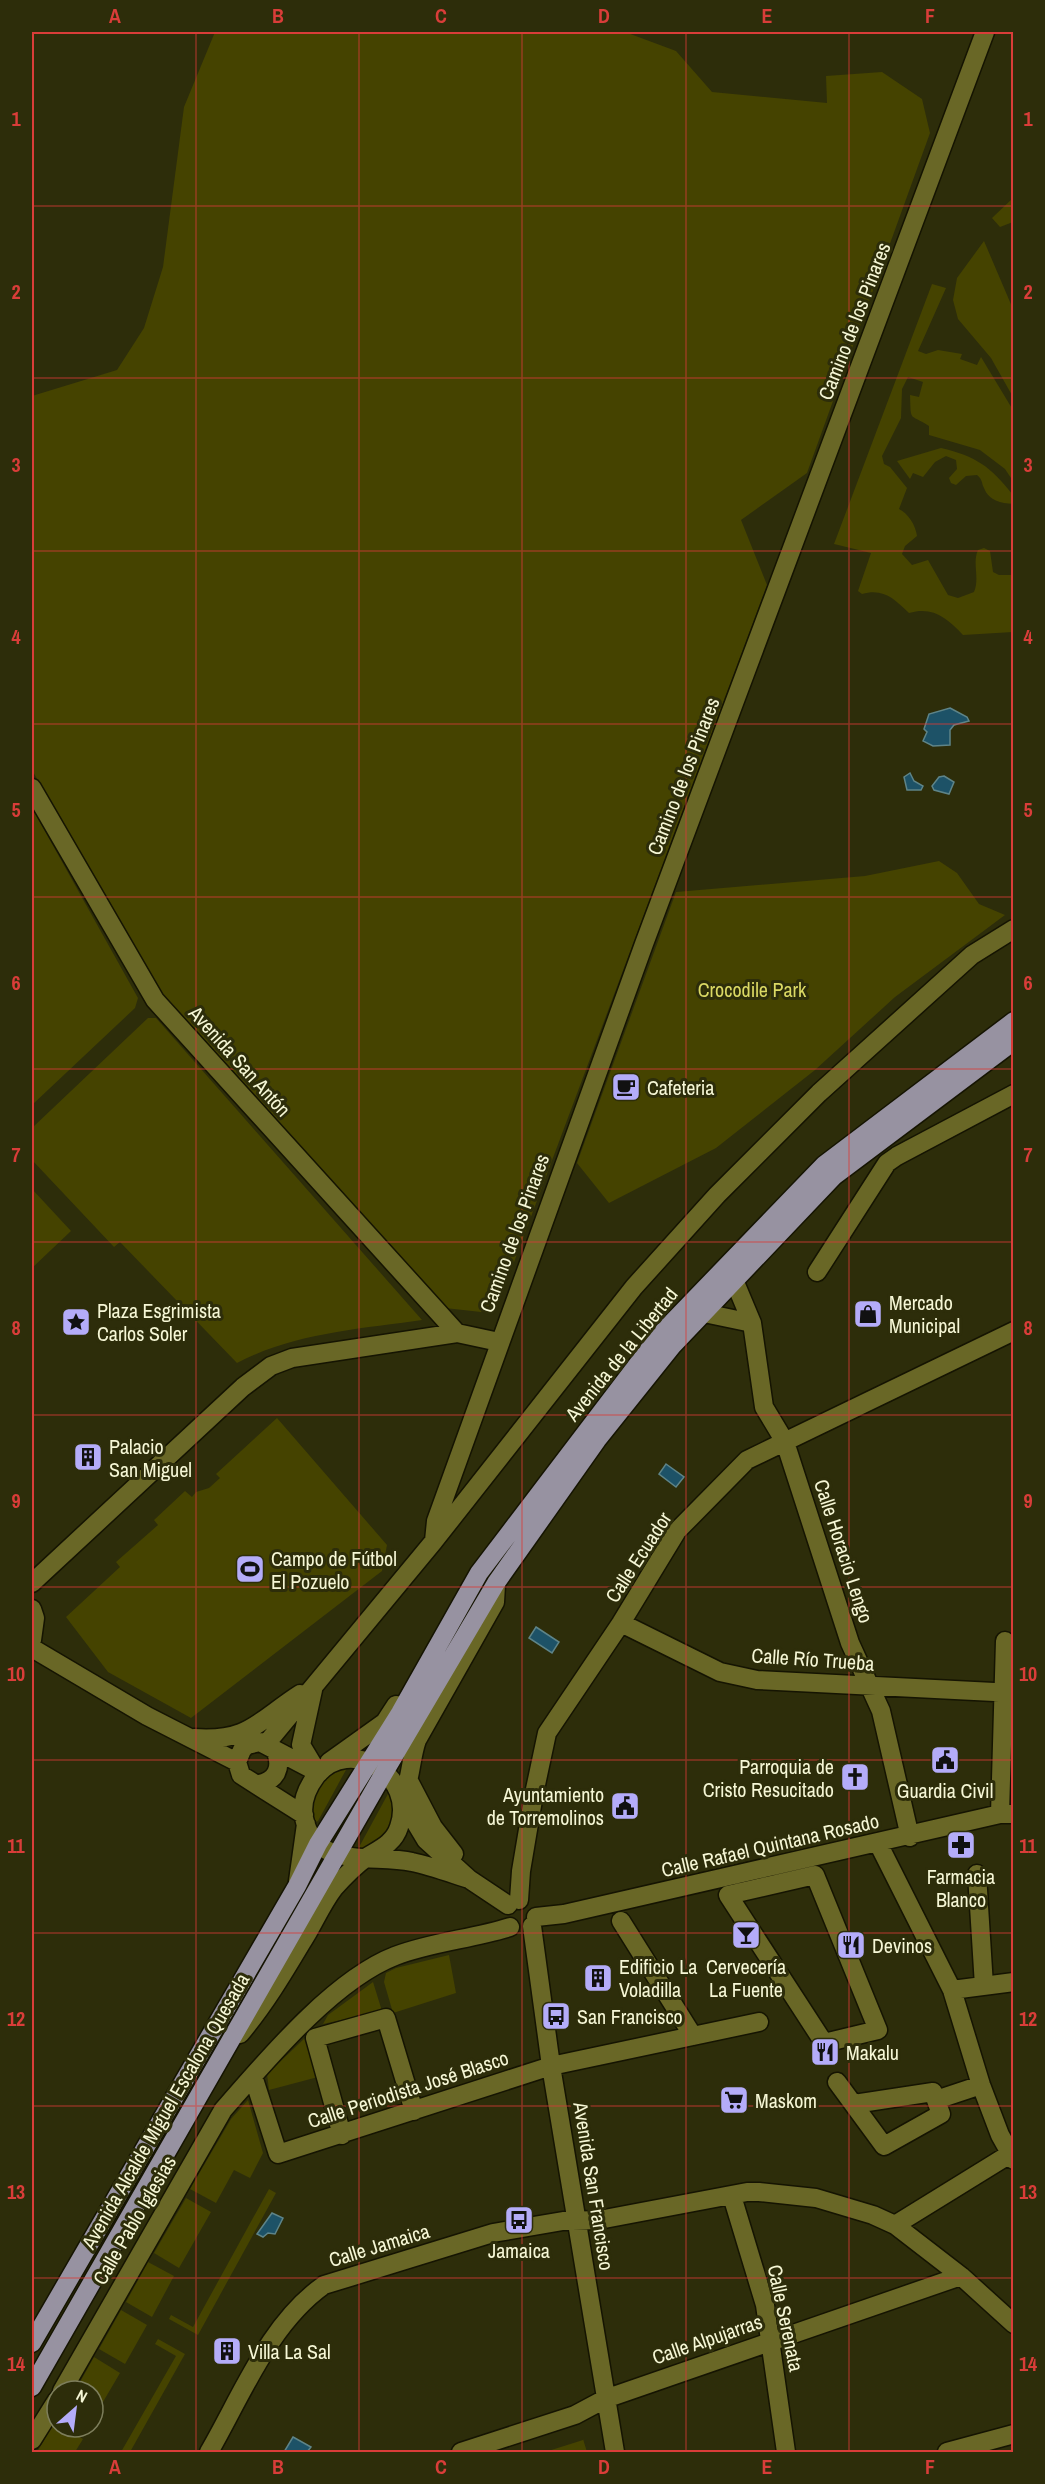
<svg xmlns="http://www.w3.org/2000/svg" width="1045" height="2484" font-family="'Archivo Narrow',sans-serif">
	<rect width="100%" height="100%" fill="#2d2d0a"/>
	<path fill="#454300" d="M215 32H625L676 51 712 92 827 103 826 76 882 72 922 99 930 133 807 473 741 520 767 585 501 1297 481 1312 445 1308 163 1001 32 770V396L117 370 144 328 163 267 184 107Z
		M1013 198V222L1000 227 992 218Z
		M984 241 1013 309V397L991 358 958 319 953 300 957 278Z
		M932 284 946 288 918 351 926 354 938 350 962 354 960 359 977 365 981 357 1013 410V481L1005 469 980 450 929 435V426C909 413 911 423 910 395L919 397 923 382 908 377 902 389 901 418 882 456 884 464 890 467 907 488 899 509C908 513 916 526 917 536L905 546 902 554 912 565 928 560 948 595 958 598 974 592C980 578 972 563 978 550L984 548 990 551 993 572 999 575H1013V632L963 635C947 618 933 606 909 613 894 599 884 588 862 594L858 591 871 553 834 544Z
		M941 448C976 456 991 467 1013 495V504C1001 503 989 501 984 488 981 482 983 480 977 475L966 476 956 485 951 483 949 478 957 469 956 460 946 456 935 462 923 477 913 473 910 479 897 461Z
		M32 808 138 998 135 1008 32 1105Z
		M939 861 957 873 979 904 1005 915 895 997 815 1070 716 1148 609 1203 577 1163 676 892 865 876Z
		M148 1018H156L422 1320C360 1329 294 1333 237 1363L120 1242 114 1247 32 1160V1128Z
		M32 1189 71 1231 32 1268Z
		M277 1418 387 1545 382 1571 191 1718 108 1672 66 1617 120 1567 116 1562 158 1525 154 1520 185 1491 192 1497 196 1492 209 1488 220 1478 216 1474Z
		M347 1768 318 1821 314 1823C306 1795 319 1775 347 1768Z
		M389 1792H392C395 1829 393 1832 361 1850L358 1849Z
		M321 1860 324 1861 32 2374V2368Z
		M449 1955 456 1993 393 2013 384 1982 386 1973 396 1968Z
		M373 1982 382 2011 323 2024 328 2015Z
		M305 2038 318 2077 269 2090 267 2074Z
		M248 2100 263 2153 250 2178 234 2170 216 2203 190 2189 231 2119Z
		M269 2189 276 2193 198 2335 169 2319 171 2315 193 2327Z
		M186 2198 211 2212 179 2268 154 2253Z
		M148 2262 174 2276 152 2317 126 2302Z
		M121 2310 147 2325 125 2364 99 2349Z
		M158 2339 185 2354 130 2452H121L176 2356 155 2344Z
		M94 2357 120 2373 93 2419V2391H75Z
		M55 2422 57 2427H64L83 2439 75 2452H37Z
		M583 2439 587 2452H545L583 2440Z"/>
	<path fill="#1d5267" stroke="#5e8488" stroke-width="1.5" d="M950 708 967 717 969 721 954 725 950 730V745L933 746 923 741 927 732 924 729 929 714Z
		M910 773 914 781 923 786 921 790H907L904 777Z
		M944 776 954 782 949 794 934 790 932 786 939 777Z
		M666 1464 684 1477 676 1487 659 1474Z
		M536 1627 559 1642 552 1653 529 1638Z
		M272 2213 283 2218 275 2234 268 2233 263 2237 257 2234Z
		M293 2437 311 2447 307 2452H284Z"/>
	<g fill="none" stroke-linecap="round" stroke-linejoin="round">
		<g stroke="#151402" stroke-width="21">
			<path id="minor" d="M32 788 155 1000 457 1333
				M817 1272 887 1163 897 1156 1014 1094
				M734 1280 752 1323 764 1407 785 1442 850 1643 881 1711 910 1837
				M704 1313 752 1323
				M434 1541 436 1521 644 944 985 32
				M32 1583 243 1387 271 1366 292 1358 457 1333 499 1342
				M32 1609 35 1618 32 1640
				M621 1623 720 1672 757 1680 1014 1693
				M32 1648 147 1716 237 1762
				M313 1690 301 1745 316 1770
				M194 1738C249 1742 258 1721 300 1694
				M266 1744 434 1541 634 1287 717 1195 819 1093 972 955 1014 929
				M329 1762 385 1722 396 1705
				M410 1783 433 1827 454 1854
				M259 1784C276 1781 282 1768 276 1752
				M402 1800C411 1780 410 1761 417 1740L495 1602 496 1585
				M402 1800 426 1840 469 1879 508 1905
				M1000 1814 1005 1641
				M304 1815 241 1775 237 1762 242 1750 247 1745 260 1742 319 1773
				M878 1843 952 1990 981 2085 1000 2135 1014 2160
				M977 1874 984 1986
				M815 1875 878 2030 824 2043 728 1895Z
				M298 1881 306 1824
				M519 1900 521 1871 534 1794 547 1733 621 1623 677 1531 747 1460 1014 1331
				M536 1917 564 1914 1000 1814H1014
				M621 1921 693 2036
				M532 1926 551 2066 615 2452
				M952 1990 1014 1982
				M240 2034C267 2002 287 1967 308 1932 316 1918 324 1901 334 1888 343 1878 356 1865 367 1857 380 1849 394 1843 399 1827 417 1776 350 1734 316 1776 307 1788 301 1803 304 1818 315 1871 374 1853 412 1862 431 1866 450 1873 469 1879
				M253 2076 278 2154 551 2066 759 2022
				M837 2082 884 2146 941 2114 933 2092 854 2104
				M936 2100 981 2085
				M342 2135 315 2038 386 2018 414 2111
				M732 2196 765 2305 786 2452
				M895 2225 1010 2154
				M62 2391 223 2110C266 2061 333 1980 395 1956 431 1942 472 1939 510 1927
				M32 2440 57 2400
				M209 2452C242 2395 269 2324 324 2285L493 2233 563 2221 599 2220 747 2192H759L816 2198 873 2215 895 2225 961 2276 1014 2324
				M461 2452 575 2415 605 2399 961 2276
				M947 2452 1014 2434"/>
		</g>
		<g stroke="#151402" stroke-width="21">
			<path id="major" d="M32 2343 297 1886 318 1844 400 1713 479 1573 660 1335 824 1165 1014 1021
				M32 2387 385 1771 496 1583 597 1440 673 1345 834 1176 1014 1041"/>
		</g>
		<use href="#minor" stroke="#696726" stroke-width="18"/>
		<use href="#major" stroke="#9792a1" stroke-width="18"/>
	</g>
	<path fill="none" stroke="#d93d39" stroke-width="1.5" stroke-opacity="0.55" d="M196 32V2452M359 32V2452M522 32V2452M686 32V2452M849 32V2452M32 206H1014M32 378H1014M32 551H1014M32 724H1014M32 897H1014M32 1069H1014M32 1242H1014M32 1415H1014M32 1587H1014M32 1760H1014M32 1933H1014M32 2106H1014M32 2278H1014"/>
	<defs>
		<g id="cafe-square" transform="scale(1.5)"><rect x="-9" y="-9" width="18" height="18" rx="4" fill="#b4acf9" stroke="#2d2d0a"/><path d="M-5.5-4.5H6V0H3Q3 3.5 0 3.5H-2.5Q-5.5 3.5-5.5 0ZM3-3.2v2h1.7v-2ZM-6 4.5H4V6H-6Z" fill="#111"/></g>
		<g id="shop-square" transform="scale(1.5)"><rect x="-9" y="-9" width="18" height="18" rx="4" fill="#b4acf9" stroke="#2d2d0a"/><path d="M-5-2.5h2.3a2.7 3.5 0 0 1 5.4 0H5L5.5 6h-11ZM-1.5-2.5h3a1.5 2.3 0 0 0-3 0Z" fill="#111"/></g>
		<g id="sight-square" transform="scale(1.5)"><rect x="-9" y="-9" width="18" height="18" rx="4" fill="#b4acf9" stroke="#2d2d0a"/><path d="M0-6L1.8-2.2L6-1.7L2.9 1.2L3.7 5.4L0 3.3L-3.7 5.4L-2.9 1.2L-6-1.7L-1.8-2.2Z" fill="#111"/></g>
		<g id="building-square" transform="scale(1.5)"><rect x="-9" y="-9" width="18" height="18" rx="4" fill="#b4acf9" stroke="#2d2d0a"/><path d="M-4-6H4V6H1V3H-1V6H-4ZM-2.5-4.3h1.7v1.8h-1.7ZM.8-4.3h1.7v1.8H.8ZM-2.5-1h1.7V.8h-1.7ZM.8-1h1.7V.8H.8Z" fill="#111"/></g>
		<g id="stadium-square" transform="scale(1.5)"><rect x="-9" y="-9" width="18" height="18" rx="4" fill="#b4acf9" stroke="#2d2d0a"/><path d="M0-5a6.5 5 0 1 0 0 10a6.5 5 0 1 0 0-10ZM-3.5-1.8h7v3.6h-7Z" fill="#111"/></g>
		<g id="civic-square" transform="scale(1.5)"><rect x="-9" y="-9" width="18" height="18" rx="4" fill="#b4acf9" stroke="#2d2d0a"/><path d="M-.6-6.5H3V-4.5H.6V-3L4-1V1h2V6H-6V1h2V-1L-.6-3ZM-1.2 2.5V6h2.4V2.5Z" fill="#111"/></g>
		<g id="church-square" transform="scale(1.5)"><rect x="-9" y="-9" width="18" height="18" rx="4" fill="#b4acf9" stroke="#2d2d0a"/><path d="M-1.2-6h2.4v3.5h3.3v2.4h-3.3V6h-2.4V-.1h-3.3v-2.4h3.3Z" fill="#111"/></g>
		<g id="pharmacy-square" transform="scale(1.5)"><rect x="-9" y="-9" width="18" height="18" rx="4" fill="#b4acf9" stroke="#2d2d0a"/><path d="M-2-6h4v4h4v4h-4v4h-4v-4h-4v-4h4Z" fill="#111"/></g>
		<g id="bar-square" transform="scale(1.5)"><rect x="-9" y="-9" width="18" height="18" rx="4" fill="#b4acf9" stroke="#2d2d0a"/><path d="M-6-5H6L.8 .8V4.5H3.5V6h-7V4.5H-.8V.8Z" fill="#111"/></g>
		<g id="restaurant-square" transform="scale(1.5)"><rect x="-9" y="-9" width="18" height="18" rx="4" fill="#b4acf9" stroke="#2d2d0a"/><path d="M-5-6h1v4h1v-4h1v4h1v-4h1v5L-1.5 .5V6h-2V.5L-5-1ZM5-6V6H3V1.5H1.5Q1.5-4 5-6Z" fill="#111"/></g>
		<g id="bus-square" transform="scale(1.5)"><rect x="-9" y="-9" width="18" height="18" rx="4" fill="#b4acf9" stroke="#2d2d0a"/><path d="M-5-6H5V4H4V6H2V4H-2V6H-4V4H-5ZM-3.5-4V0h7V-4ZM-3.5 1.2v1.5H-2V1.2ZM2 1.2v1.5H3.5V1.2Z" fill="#111"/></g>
		<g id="supermarket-square" transform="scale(1.5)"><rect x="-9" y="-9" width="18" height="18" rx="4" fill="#b4acf9" stroke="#2d2d0a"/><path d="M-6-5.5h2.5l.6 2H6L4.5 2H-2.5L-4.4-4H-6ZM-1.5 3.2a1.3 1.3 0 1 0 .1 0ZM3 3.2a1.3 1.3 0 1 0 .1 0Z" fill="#111"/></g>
	</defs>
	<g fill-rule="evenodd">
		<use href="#cafe-square" x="626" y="1087"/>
		<use href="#shop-square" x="868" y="1314"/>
		<use href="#sight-square" x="76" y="1322"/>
		<use href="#building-square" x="88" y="1457"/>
		<use href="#stadium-square" x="250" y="1569"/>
		<use href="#civic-square" x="945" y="1760"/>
		<use href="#church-square" x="855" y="1777"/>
		<use href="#civic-square" x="625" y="1806"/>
		<use href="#pharmacy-square" x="961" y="1845"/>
		<use href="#bar-square" x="746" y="1935"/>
		<use href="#restaurant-square" x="851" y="1945"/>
		<use href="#building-square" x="598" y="1978"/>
		<use href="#bus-square" x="556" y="2016"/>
		<use href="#restaurant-square" x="825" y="2052"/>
		<use href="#supermarket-square" x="734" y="2100"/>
		<use href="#bus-square" x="519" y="2220"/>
		<use href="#building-square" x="227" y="2351"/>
	</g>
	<g text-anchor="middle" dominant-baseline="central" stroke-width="6" stroke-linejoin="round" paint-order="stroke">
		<g font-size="20" fill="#f6f7d6" stroke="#2d2d0a">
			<text transform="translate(854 321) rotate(-69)">Camino de los Pinares</text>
			<text transform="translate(683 776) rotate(-69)">Camino de los Pinares</text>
			<text transform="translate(240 1061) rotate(48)">Avenida San Antón</text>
			<text transform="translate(514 1233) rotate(-70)">Camino de los Pinares</text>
			<text transform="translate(621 1354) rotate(-51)">Avenida de la Libertad</text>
			<text transform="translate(844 1551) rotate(72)">Calle Horacio Lengo</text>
			<text transform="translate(638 1557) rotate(-57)">Calle Ecuador</text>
			<text transform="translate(813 1659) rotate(4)">Calle Río Trueba</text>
			<text transform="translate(770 1845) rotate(-13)">Calle Rafael Quintana Rosado</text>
			<text transform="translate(408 2089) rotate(-18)">Calle Periodista José Blasco</text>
			<text transform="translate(165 2111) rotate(-60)">Avenida Alcalde Miguel Escalona Quesada</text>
			<text transform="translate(594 2186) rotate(81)">Avenida San Francisco</text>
			<text transform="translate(134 2220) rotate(-60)">Calle Pablo Iglesias</text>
			<text transform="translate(379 2245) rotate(-17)">Calle Jamaica</text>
			<text transform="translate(786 2318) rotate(78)">Calle Serenata</text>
			<text transform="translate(707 2339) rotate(-19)">Calle Alpujarras</text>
		</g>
		<g font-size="20" fill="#dbd964" stroke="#2d2d0a">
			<text x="752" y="989">Crocodile Park</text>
		</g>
		<g font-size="20" fill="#f6f7d6" stroke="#2d2d0a" text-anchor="start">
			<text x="647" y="1087">Cafeteria</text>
			<text x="889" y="1302">Mercado<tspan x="889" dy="23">Municipal</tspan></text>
			<text x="97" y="1310">Plaza Esgrimista<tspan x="97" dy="23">Carlos Soler</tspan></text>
			<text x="109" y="1446">Palacio<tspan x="109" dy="23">San Miguel</tspan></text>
			<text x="271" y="1558">Campo de Fútbol<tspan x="271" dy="23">El Pozuelo</tspan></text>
			<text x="834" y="1766" text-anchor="end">Parroquia de<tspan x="834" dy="23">Cristo Resucitado</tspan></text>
			<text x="945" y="1790" text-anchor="middle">Guardia Civil</text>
			<text x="604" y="1794" text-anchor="end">Ayuntamiento<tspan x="604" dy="23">de Torremolinos</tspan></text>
			<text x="961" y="1876" text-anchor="middle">Farmacia<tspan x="961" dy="23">Blanco</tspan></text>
			<text x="872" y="1945">Devinos</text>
			<text x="619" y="1966">Edificio La<tspan x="619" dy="23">Voladilla</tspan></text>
			<text x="746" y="1966" text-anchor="middle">Cervecería<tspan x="746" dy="23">La Fuente</tspan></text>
			<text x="577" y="2016">San Francisco</text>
			<text x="846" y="2052">Makalu</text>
			<text x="755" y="2100">Maskom</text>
			<text x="519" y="2250" text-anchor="middle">Jamaica</text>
			<text x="248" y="2351">Villa La Sal</text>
		</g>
	</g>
	<rect width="1045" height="2484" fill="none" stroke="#2d2d0a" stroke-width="66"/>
	<g transform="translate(75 2409) rotate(28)"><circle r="28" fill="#2d2d0a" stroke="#7d7e5c" stroke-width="1.5"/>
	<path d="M0-4.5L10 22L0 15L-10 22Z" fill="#b4acf9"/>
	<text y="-9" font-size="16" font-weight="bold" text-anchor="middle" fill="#f6f7d6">N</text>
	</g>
	<rect x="33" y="33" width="979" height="2418" fill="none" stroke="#d93d39" stroke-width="2"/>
	<g font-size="20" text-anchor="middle" font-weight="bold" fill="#d93d39">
		<text x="115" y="23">A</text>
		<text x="278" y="23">B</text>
		<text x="441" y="23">C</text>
		<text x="604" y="23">D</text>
		<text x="767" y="23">E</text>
		<text x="930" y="23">F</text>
		<text x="16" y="126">1</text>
		<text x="1028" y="126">1</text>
		<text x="16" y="299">2</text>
		<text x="1028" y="299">2</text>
		<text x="16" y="472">3</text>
		<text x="1028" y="472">3</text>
		<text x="16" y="644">4</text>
		<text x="1028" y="644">4</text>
		<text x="16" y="817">5</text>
		<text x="1028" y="817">5</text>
		<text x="16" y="990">6</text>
		<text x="1028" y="990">6</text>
		<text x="16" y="1162">7</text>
		<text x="1028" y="1162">7</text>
		<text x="16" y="1335">8</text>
		<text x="1028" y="1335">8</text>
		<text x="16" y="1508">9</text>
		<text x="1028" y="1508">9</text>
		<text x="16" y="1681">10</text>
		<text x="1028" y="1681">10</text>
		<text x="16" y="1853">11</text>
		<text x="1028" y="1853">11</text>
		<text x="16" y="2026">12</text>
		<text x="1028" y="2026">12</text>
		<text x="16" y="2199">13</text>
		<text x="1028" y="2199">13</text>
		<text x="16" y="2371">14</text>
		<text x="1028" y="2371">14</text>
		<text x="115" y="2474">A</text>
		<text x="278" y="2474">B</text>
		<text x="441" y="2474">C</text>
		<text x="604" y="2474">D</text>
		<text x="767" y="2474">E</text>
		<text x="930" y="2474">F</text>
	</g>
</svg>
